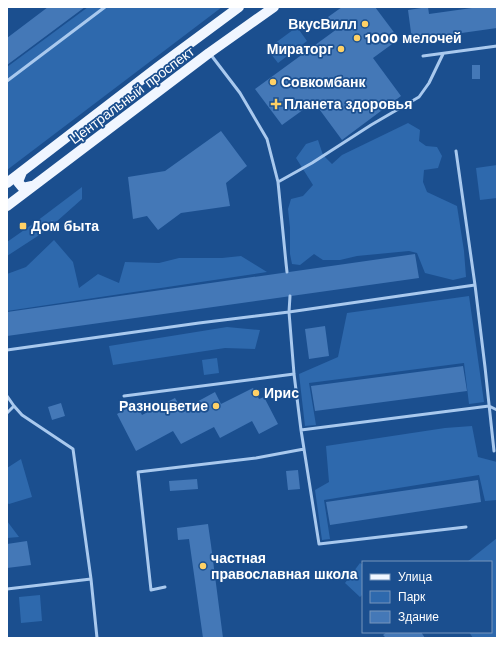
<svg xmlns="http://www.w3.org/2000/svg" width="504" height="645" font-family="'Work Sans',sans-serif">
	<rect width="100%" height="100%" fill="#1b4f8f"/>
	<path fill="#2e69ad" d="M88 7H222L7 170V67Z
		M297 27 307 41 278 63 267 49Z
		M408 123 420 130 419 141 426 146 437 147 442 156 438 168 424 170 423 182 427 192 457 206 464 251 466 277 453 280 425 273 417 253 409 251 357 256 340 260H323L314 254 300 265 292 264 290 254V228L288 209 291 199 303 196 313 185 296 158 306 144 318 140 323 155 332 164 342 155Z
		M497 165V198L480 200 476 168Z
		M82 187V199L47 230 7 256V242L37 221Z
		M54 240 73 262 79 288 98 274 119 283 125 262 159 263 179 258H222L241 256 267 272 7 311V274L26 267Z
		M469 296 484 402 469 404 464 363 309 383 316 425 305 426 299 374 338 357 347 313Z
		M227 327 260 330 255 349 225 348 113 365 109 346Z
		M217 358 219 373 204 375 202 360Z
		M472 426 478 457 497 462V500L485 501 479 475 324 500 330 539 322 540 315 490 329 482 326 446 445 428Z
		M21 459 32 497 9 504 7 503V468Z
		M7 521 19 537 7 538Z
		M497 538V638H473L469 632H491V562H467Z
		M360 563 363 565V594L360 597 345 583Z
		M40 595 42 621 21 623 19 597Z"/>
	<path fill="#4478b7" d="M48 7H85L7 65V38Z
		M342 7H375L399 39 373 58 401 96 342 140 314 102 282 125 255 89 337 29 328 17Z
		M428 7 429 14 479 7H497V28L412 40 408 10Z
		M472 65H480V79H472Z
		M221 131 247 166 226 183 230 206 181 213 158 230 147 216 133 219 128 177 165 171Z
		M52 220 56 225 48 231 44 226Z
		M415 254 419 278 7 336V312Z
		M325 326 329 356 309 359 305 329Z
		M463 366 467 391 315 411 311 386Z
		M253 388 259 399 264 397 278 424 259 434 252 421 220 438 214 427 181 444 173 431 136 451 117 414 136 403 142 415 175 398 182 410 215 392 221 404Z
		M61 403 65 416 52 420 48 407Z
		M298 470 300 489 288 490 286 471Z
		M197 479 198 489 170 491 169 481Z
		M478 480 481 502 330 525 326 502Z
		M208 524 211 545 223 638H203L189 539 178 540 177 528Z
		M27 541 31 565 7 568V544Z
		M387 632H421L425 638H386L383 635Z"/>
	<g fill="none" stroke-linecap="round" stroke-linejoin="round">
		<path stroke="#a9c9ee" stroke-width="3" d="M211 55 240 93 267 139 278 182 286 263 287 272
			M423 56 497 46
			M7 81 105 7
			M456 151 475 285 485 367 494 451
			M278 182 312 163 371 125 419 97 429 83 443 54
			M290 296 289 312 294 374 301 430 319 544 466 527
			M7 350 199 323 289 312 475 285
			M7 396 14 406 22 415 73 449 91 579 97 638
			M124 396 294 374
			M7 413 14 406
			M301 430 489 406 497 410
			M165 587 151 590 138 472 256 458 304 449
			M7 589 91 579"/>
		<path stroke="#f0f6ff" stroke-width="10" d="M22 172 18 182 23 188 32 186
			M7 183 158 67 239 7
			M7 206 209 53 274 7"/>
	</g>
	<g fill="#ffd166" stroke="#1b4f8f" stroke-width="1.5">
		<circle cx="365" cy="24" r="4"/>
		<circle cx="357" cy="38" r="4"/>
		<circle cx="341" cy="49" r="4"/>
		<circle cx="273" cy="82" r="4"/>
		<path d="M274 98h4v4h4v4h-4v4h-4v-4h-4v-4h4z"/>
		<rect x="19" y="222" width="8" height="8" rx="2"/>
		<circle cx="256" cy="393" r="4"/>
		<circle cx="216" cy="406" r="4"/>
		<circle cx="203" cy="566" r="4"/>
	</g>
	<g text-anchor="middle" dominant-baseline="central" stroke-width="3.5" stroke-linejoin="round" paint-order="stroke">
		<g font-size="14" font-weight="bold" fill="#fff" stroke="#1b4f8f" text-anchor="start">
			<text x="357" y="24" text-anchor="end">ВкусВилл</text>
			<text x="365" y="38">1000 мелочей</text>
			<text x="333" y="49" text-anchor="end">Мираторг</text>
			<text x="281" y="82">Совкомбанк</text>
			<text x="284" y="104">Планета здоровья</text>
			<text x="31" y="226">Дом быта</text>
			<text x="264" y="393">Ирис</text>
			<text x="208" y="406" text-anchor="end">Разноцветие</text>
			<text x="211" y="558">частная<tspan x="211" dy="16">православная школа</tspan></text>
		</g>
		<g font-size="14" fill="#fff" stroke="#1b4f8f">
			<text transform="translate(132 95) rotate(-37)">Центральный проспект</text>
		</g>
	</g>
	<rect width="504" height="645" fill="none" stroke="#ffffff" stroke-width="16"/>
	<rect x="362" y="561" width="130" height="72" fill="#1b4f8f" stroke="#7695bc"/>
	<rect x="370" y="574" width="20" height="6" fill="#f0f6ff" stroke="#7695bc"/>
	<text x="398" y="581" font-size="12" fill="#ffffff">Улица</text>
	<rect x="370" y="591" width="20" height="12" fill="#2e69ad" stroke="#7695bc"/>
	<text x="398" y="601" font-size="12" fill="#ffffff">Парк</text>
	<rect x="370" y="611" width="20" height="12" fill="#4478b7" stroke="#7695bc"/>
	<text x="398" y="621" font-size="12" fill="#ffffff">Здание</text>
</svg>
